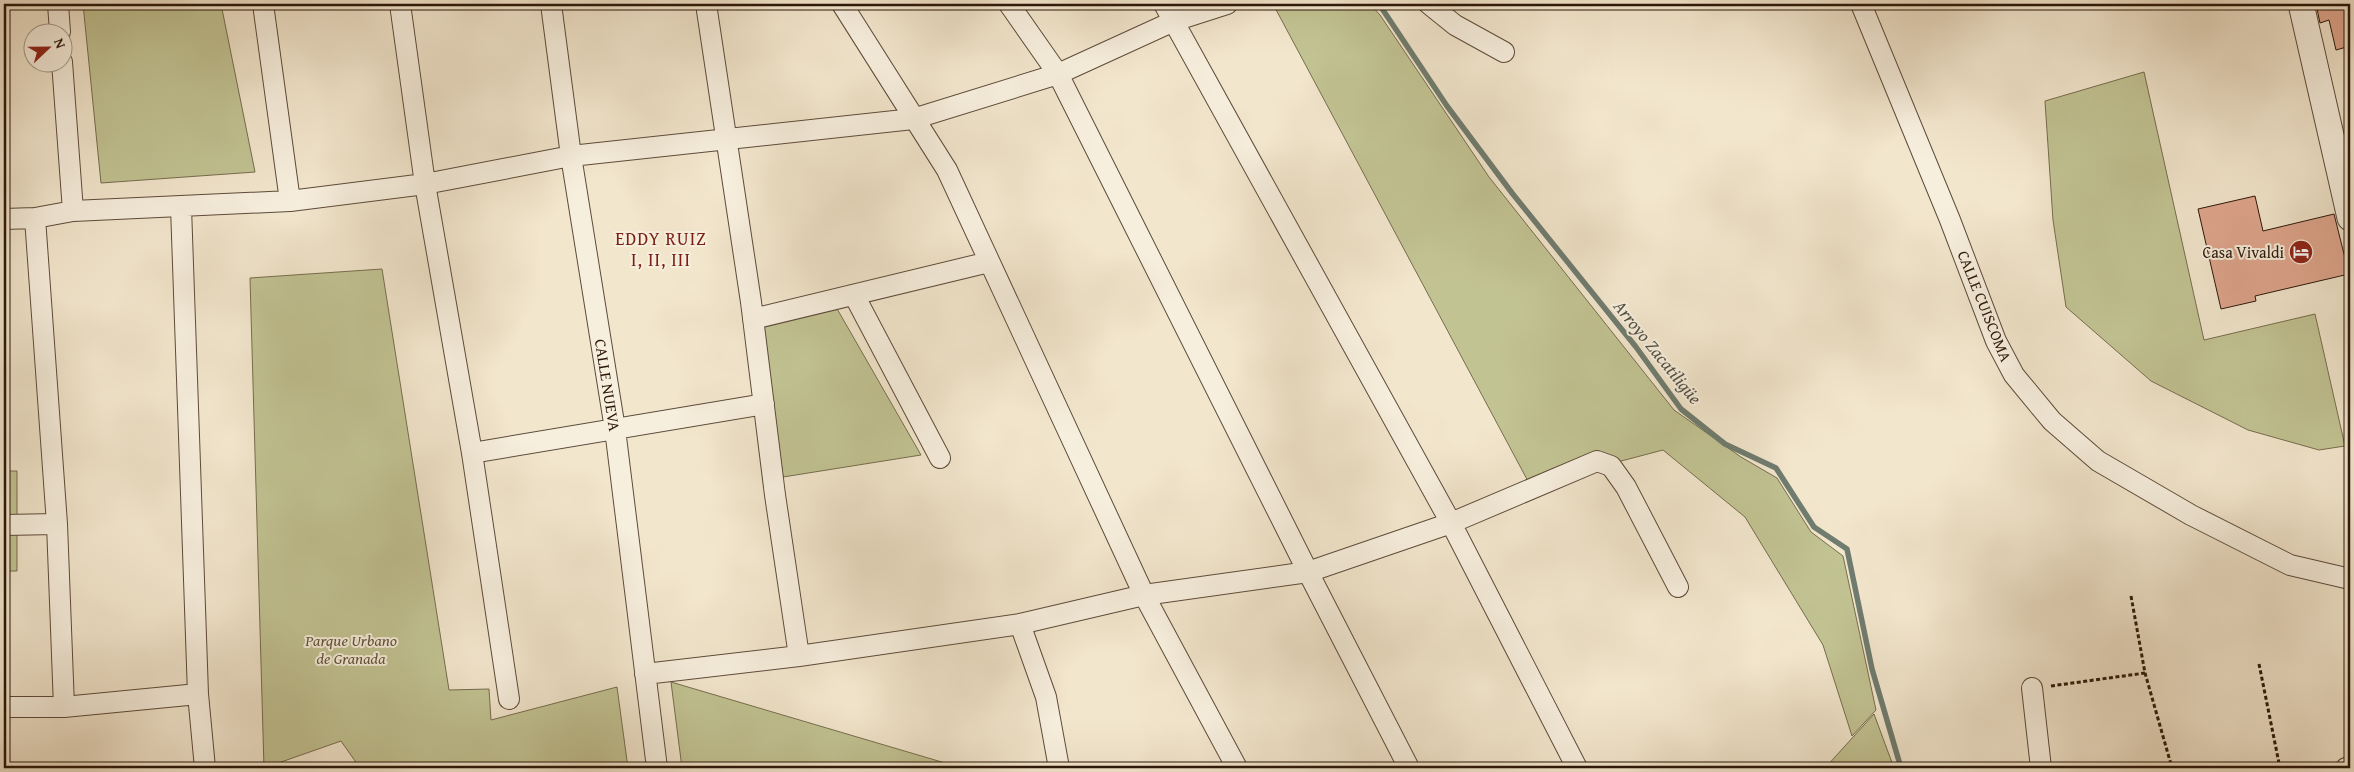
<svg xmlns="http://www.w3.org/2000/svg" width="2354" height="772" font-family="'Gentium Book Plus',serif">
	<rect width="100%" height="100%" fill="#f2e6cd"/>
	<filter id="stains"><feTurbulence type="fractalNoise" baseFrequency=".004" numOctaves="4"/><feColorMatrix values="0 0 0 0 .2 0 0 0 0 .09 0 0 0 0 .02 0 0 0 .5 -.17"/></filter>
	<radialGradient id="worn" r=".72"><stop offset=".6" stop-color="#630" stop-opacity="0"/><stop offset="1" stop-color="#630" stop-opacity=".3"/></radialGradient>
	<path fill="#c2c393" stroke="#766d4e" d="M83 4H221L255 172 101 183Z
		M1273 4H1370L1380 15 1489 177 1674 410 1741 457 1777 478 1811 532 1843 556 1876 710 1852 736 1823 645 1745 517 1663 450 1530 485Z
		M2144 72 2204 340 2315 314 2345 446 2319 450 2248 430 2151 381 2066 307 2053 220 2045 101Z
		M382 269 449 690 489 689 491 720 617 687 628 768H360L341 741 264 768 250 278Z
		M836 307 921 455 783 477 763 326Z
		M4 471H17V571H4Z
		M671 682 962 768H682Z
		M1874 714 1894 768H1825Z"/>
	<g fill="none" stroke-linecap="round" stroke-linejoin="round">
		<path stroke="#6f7c6f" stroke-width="5.5" d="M1379 4 1447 106 1512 193 1636 347 1681 409 1725 444 1776 468 1814 527 1847 549 1872 669 1901 768"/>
	</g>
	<path fill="#dfa68e" stroke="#2b1709" d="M2316 4H2350V46L2336 50 2329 20 2320 23Z
		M2255 196 2263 231 2334 214 2349 274 2255 296 2256 301 2221 309 2198 209Z"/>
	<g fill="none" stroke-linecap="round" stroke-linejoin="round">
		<g stroke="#5d4b3a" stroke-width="22">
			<path id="minor" d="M58 4 60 32
				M263 4 290 201
				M400 4 425 184 472 453 509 699
				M551 4 571 156 615 429 657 768
				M706 4 751 302 775 495 799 656
				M842 4 947 170 1144 595 1237 768
				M1009 4 1058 74 1308 572 1409 768
				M1164 4 1451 523 1577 768
				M1429 4 1455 25 1504 52
				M1861 4 1950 220 1996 341 2014 375 2052 421 2098 461 2191 515 2290 565 2350 579
				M62 62 73 211
				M181 207 198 694 205 768
				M35 218 57 524 64 707
				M4 219 35 218 73 211 290 201 425 184 571 156 913 119 1058 74 1174 21 1227 4
				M854 295 940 458
				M753 319 989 262
				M472 453 764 404
				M4 525 57 524
				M1020 624 1046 697 1059 768
				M645 674 799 656 1020 624 1144 595 1308 572 1451 523 1597 461 1611 466 1626 487 1678 587
				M2032 688 2041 768
				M4 707H64L198 694
				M2346 768 2350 767"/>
		</g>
		<g stroke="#5d4b3a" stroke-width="27">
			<path id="tertiary" d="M2301 4 2350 218"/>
		</g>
		<path stroke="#2b1709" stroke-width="3" stroke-dasharray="4 2.5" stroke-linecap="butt" d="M2131 596 2145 673 2172 768
			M2259 664 2280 768
			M2051 686 2145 673"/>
		<use href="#minor" stroke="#f7efde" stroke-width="20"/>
		<use href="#tertiary" stroke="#f7efde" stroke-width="25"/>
	</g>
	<defs>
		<g id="hotel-disc" transform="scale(1.25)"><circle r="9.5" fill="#8f2418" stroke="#f7efde"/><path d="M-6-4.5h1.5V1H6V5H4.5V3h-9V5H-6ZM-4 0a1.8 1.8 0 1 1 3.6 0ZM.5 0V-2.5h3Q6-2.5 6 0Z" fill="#fff"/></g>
	</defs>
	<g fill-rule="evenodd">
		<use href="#hotel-disc" x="2301" y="252"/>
	</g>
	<g text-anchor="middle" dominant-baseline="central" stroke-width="4" stroke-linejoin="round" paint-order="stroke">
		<g font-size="16" fill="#2b1709" stroke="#f7efde" text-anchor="end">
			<text x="2284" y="252">Casa Vivaldi</text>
		</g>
		<g font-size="16" fill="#2b1709" stroke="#f7efde">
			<text transform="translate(1985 306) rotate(68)">CALLE CUISCOMA</text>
			<text transform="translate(608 385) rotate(81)">CALLE NUEVA</text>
		</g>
		<g font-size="16" font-style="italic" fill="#605339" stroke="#f7efde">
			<text x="351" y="640">Parque Urbano<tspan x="351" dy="18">de Granada</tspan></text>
		</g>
		<g font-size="18" letter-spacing="1" fill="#7a1f14" stroke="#f7efde">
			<text x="661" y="238">EDDY RUIZ<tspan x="661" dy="21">I, II, III</tspan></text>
		</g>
		<g font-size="18" font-style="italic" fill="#535244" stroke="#f7efde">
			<text transform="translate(1658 352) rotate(51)">Arroyo Zacatiligüe</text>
		</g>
	</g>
	<rect width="2354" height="772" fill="none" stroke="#f2e6cd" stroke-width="20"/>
	<rect x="5" y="5" width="2344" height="762" fill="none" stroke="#2b1709" stroke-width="2.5"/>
	<rect x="10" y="10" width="2334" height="752" fill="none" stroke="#2b1709"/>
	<g transform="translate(48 48) rotate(68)"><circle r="24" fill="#f7efde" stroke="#a59989"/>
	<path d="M0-4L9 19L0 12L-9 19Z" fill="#8f2418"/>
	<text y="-8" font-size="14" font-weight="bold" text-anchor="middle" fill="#2b1709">N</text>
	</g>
	<rect width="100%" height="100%" filter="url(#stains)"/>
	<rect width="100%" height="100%" fill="url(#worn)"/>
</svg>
